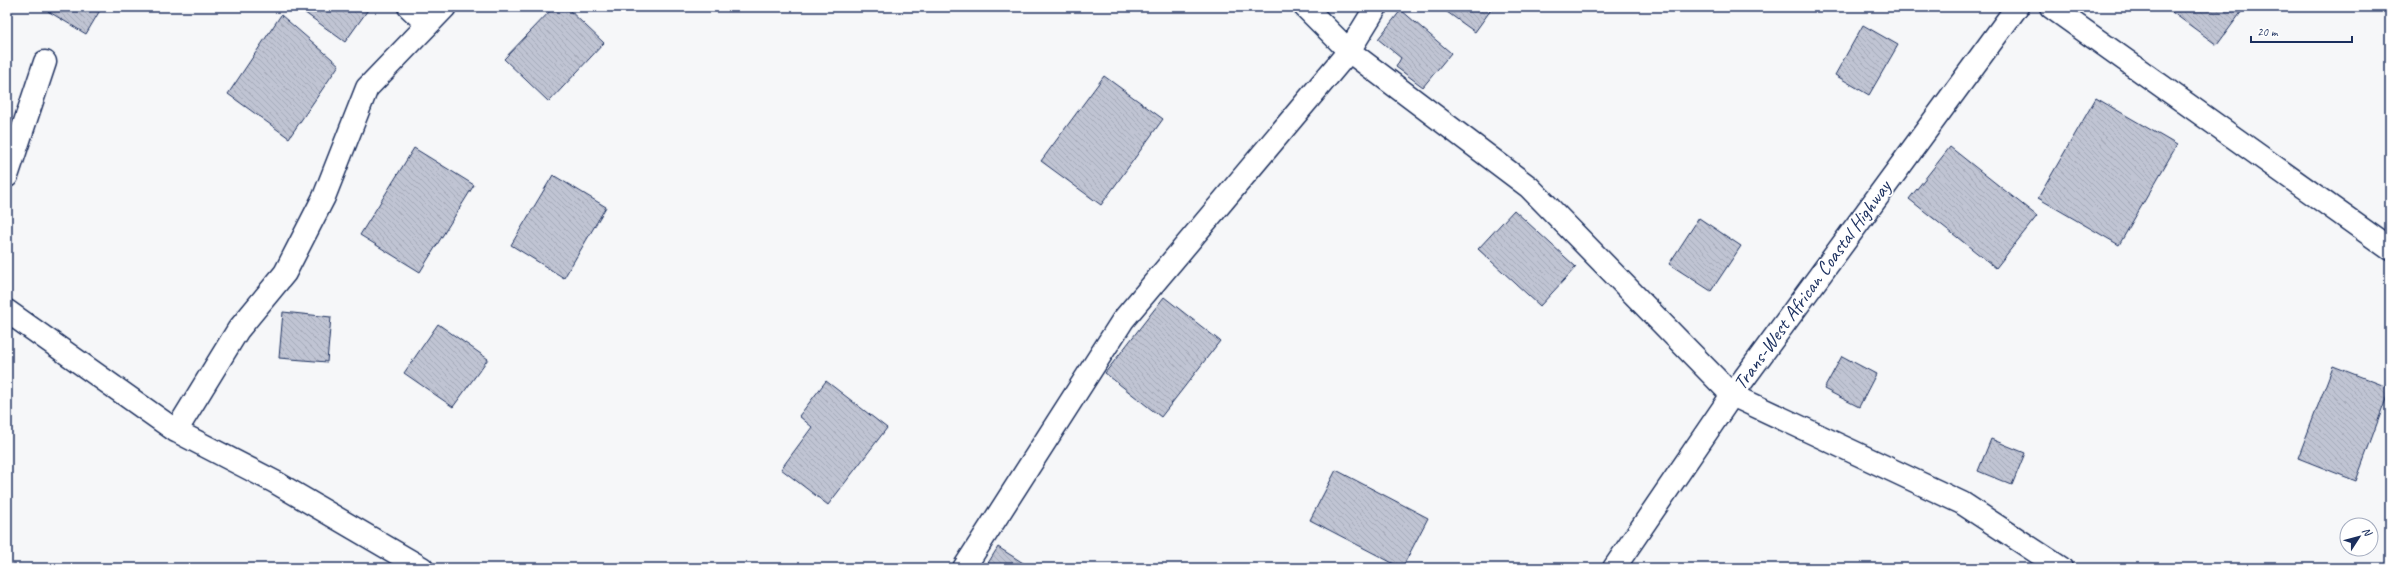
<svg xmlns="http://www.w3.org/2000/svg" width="2397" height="575" font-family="Caveat,sans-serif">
	<defs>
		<pattern id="building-back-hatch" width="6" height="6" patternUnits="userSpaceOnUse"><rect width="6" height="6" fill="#c0c4d3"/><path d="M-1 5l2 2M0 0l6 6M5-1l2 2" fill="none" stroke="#a4a9b8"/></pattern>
	</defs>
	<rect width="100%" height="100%" fill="#f6f7f9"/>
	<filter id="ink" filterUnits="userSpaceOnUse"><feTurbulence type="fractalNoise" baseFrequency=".025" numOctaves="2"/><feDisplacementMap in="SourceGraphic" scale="8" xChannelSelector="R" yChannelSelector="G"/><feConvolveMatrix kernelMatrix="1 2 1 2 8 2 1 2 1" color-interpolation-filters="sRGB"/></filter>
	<g filter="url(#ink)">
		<path fill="url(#building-back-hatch)" stroke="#1b2f5e" d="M41 7H102L86 34Z
			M297 7H370L345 42Z
			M554 7H566L604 43 549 102 504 59Z
			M1440 7H1493L1475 32Z
			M2165 7H2245L2217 45Z
			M1401 10 1451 53 1423 87 1396 67 1401 58 1378 39Z
			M281 15 339 65 289 138 228 94Z
			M1863 25 1898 45 1869 95 1835 75Z
			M1104 76 1163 119 1101 205 1041 161Z
			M2096 98 2177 145 2119 245 2038 198Z
			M1950 147 2037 216 1996 268 1909 199Z
			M414 148 474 185 420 272 360 235Z
			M553 175 606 207 564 278 511 245Z
			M1514 210 1576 267 1540 306 1478 249Z
			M1699 218 1741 246 1711 291 1669 264Z
			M1164 297 1220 341 1161 417 1105 373Z
			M283 312 331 317 327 362 279 358Z
			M438 324 488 359 453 407 404 373Z
			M1842 356 1876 374 1859 407 1824 389Z
			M2333 366 2390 388 2356 481 2298 458Z
			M826 381 887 428 828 505 781 469 812 427 799 416Z
			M1991 439 2025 453 2012 485 1978 471Z
			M1336 470 1428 518 1402 568 1310 520Z
			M998 547 1031 568H985Z"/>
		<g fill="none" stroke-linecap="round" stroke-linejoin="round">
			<g stroke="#1b2f5e" stroke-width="25">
				<path id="minor" d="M409 7 428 25
					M1305 7 1349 51 1529 187 1732 395 1962 503 2061 568
					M2051 7 2390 249
					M7 176 45 62
					M7 311 176 431 275 482 422 568
					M176 431 238 330 285 273 324 197 367 88 445 7
					M964 568 1123 320 1349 51 1376 7"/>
			</g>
			<g stroke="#1b2f5e" stroke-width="25">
				<path id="trunk" d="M1614 568 1732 395 2017 7"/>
			</g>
			<use href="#minor" stroke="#fff" stroke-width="22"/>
			<use href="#trunk" stroke="#fff" stroke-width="22"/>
		</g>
	</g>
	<g text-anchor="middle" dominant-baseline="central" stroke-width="3.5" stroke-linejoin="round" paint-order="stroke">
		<g font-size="20" fill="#1b2f5e" stroke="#fff">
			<text transform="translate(1812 285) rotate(-54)">Trans-West African Coastal Highway</text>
		</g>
	</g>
	<rect width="2397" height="575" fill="none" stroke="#fff" stroke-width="24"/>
	<rect x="12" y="12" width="2373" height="551" fill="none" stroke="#1b2f5e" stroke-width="1.5" filter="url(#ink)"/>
	<g transform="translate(2359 537) rotate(54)"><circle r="19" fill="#ffffff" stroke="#a4acbf"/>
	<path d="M0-3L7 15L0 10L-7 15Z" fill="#1b2f5e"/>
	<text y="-6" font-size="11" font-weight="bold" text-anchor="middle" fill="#1b2f5e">N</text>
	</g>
	<path d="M2251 36v6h101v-6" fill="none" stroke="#1b2f5e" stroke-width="2"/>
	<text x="2257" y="36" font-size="12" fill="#1b2f5e" stroke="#ffffff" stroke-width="3" paint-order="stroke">20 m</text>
</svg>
